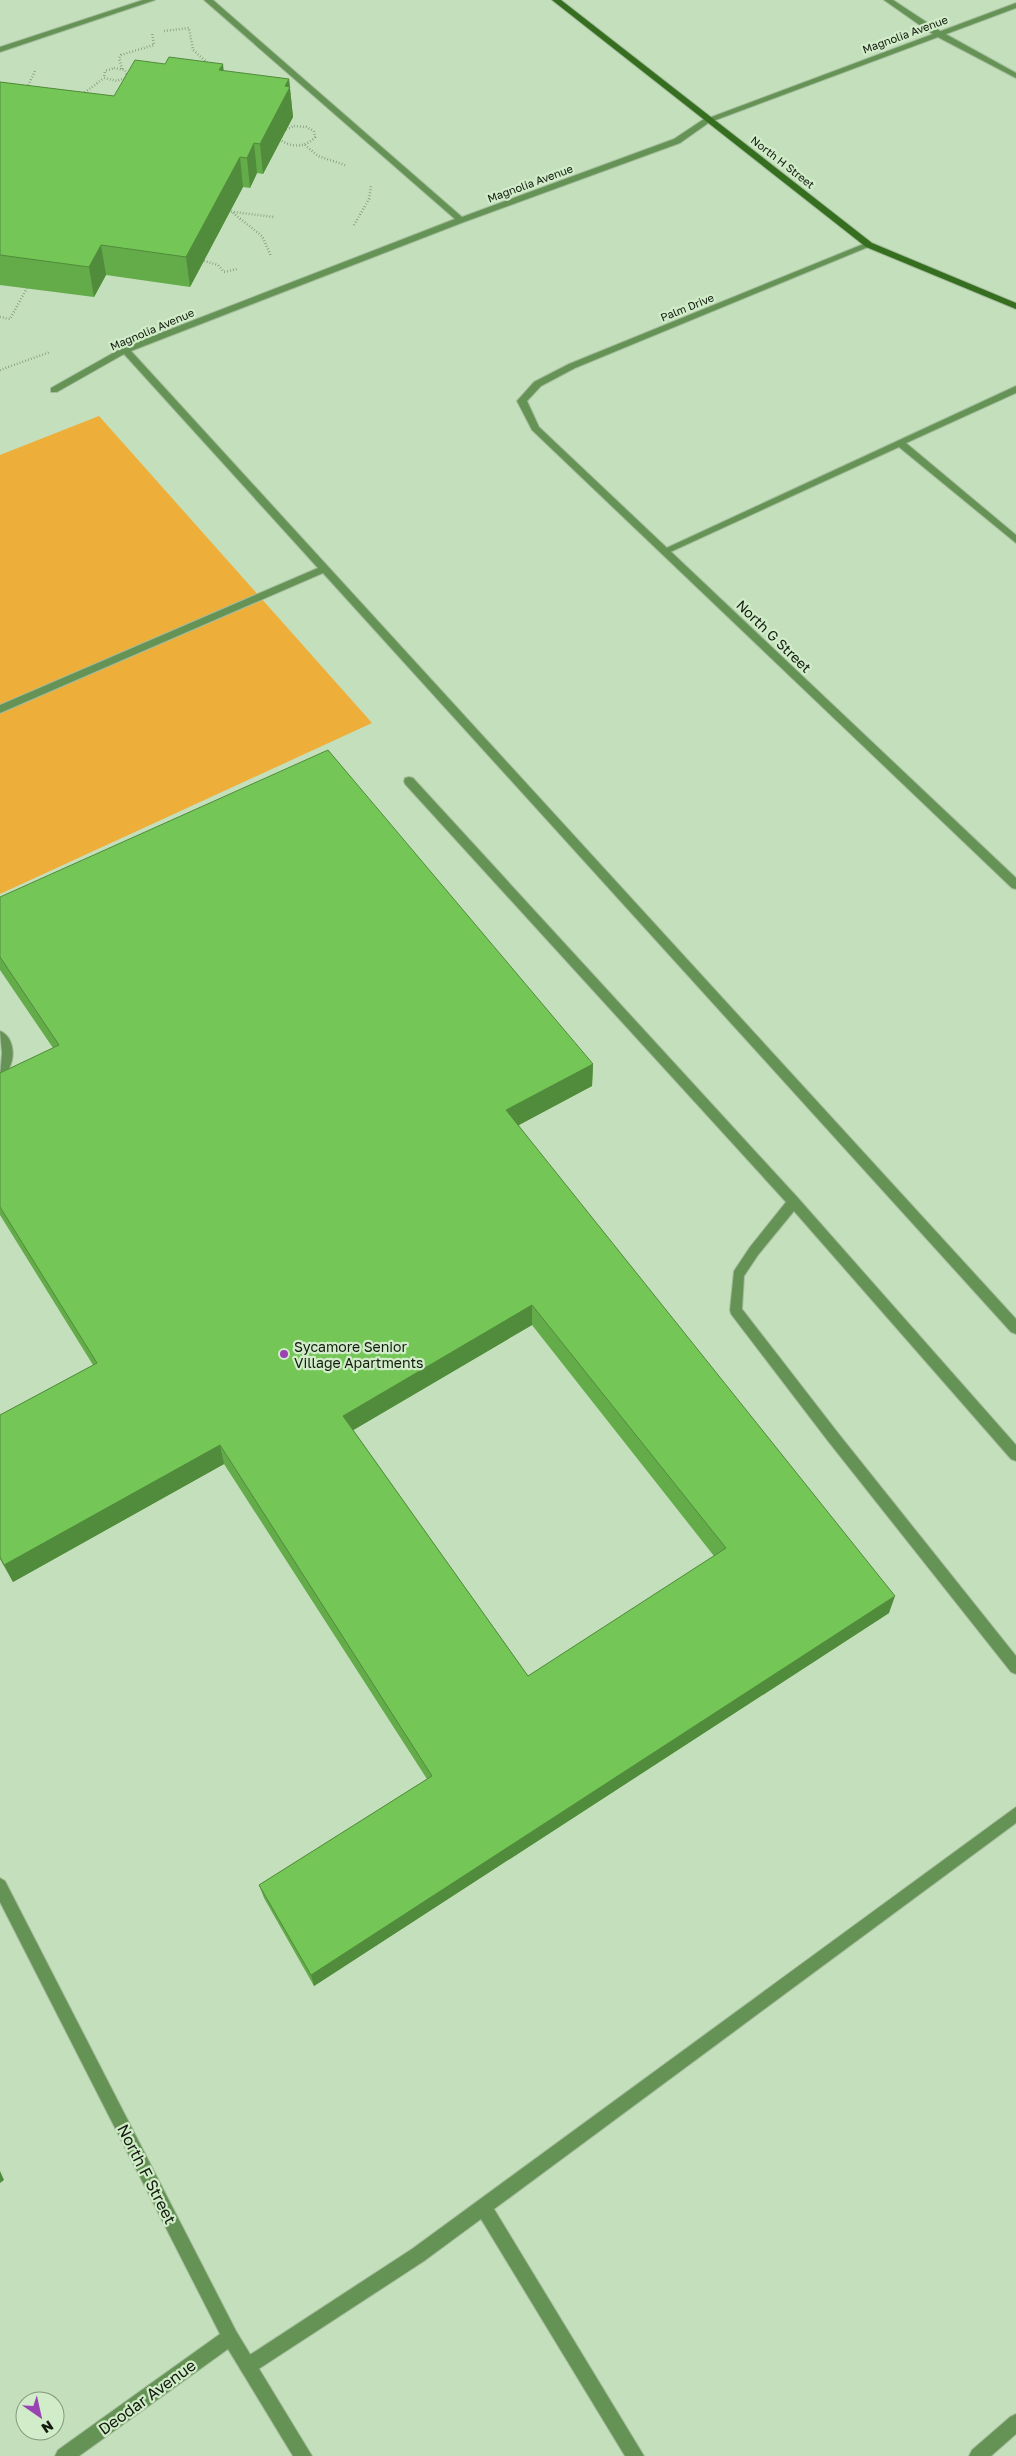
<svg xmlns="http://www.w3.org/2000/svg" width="1016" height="2456" font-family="'Golos Text',sans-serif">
	<rect width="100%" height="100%" fill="#c4dfbb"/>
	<path fill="#edae3a" d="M99 416 372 723 0 894V455Z"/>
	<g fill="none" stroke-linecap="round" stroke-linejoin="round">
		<g stroke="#a4bc9c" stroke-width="2">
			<path id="lane" d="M143 0H155L0 52V47Z
				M204 0H213L462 217 674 139 707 117 714 119 680 143 464 222 131 351 1016 1319V1334L1011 1332 323 573 0 713V705L318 568 124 354 57 392H51V388L122 348 455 219Z
				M884 0H893L940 31 1016 73V78L934 35Z
				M1016 386V393L906 443 1016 535V543L899 447 668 553H662L660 551Z
				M409 777 413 778 798 1198 1016 1445V1461L1011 1459 794 1211 758 1255 744 1276 742 1309 838 1433 1016 1656V1674L1011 1672 828 1441 731 1314 730 1310 734 1271 750 1247 786 1202 405 784 404 781 405 778Z
				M0 1031C17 1037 17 1070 0 1076L2 1053Z
				M1016 1807V1823L494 2209 644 2456H625L481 2219 424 2261 254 2372 248 2374 242 2372 240 2366 242 2360 412 2249Z
				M1016 2414V2434L991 2456H969L972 2450 1010 2417Z"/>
		</g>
		<g stroke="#a4bc9c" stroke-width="2">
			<path id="street" d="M1016 3V8L713 121 706 119Z
				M866 243 873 245 575 368 541 386 527 401 539 427 1016 878V889L1012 888 532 430 517 401 534 382 569 364Z
				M0 1878 5 1881 236 2331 312 2456H293L228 2349 79 2456H55L58 2450 220 2334 0 1902Z"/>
		</g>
		<g stroke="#a4bc9c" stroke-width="2">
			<path id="secondary" d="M552 0H561L872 243 1016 303V309L866 247Z"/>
		</g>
		<path stroke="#63745d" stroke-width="2.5" stroke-dasharray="0.5 2.5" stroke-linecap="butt" d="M164 31 189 28 193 50 208 63
			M114 68 125 70 127 77 117 81 104 78 105 71Z
			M122 69 119 58 121 55 154 45 152 32
			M27 88 35 71
			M80 96 104 78
			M294 126 306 127 314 131 315 137C305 148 291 148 279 139L280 132Z
			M305 145 318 156 345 165
			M225 211 274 217
			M233 213 262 236 271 256
			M354 225 369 199 371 186
			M204 261 218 265 224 272 237 269
			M0 317 10 319 27 288
			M0 370 50 352"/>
		<use href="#lane" fill="#659355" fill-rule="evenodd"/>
		<use href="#street" fill="#659355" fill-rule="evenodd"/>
		<use href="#secondary" fill="#366e20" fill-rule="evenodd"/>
	</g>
	<path fill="#64ab4a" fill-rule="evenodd" d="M224 71 289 79 293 117 263 174 257 173 250 188 243 187 190 287 106 275 94 297 0 285V82L114 96Z
		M0 897 593 1064 592 1086 518 1125 889 1613 314 1986 264 1898 259 1885 427 1779 224 1464 13 1582 0 1559V1415L93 1365 0 1215V1073L53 1048 0 970ZM532 1325 714 1556 528 1676 353 1430Z"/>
	<path fill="#518b3c" d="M223 64 226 93 219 70Z
		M289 79 293 117 263 174 260 144 285 86Z
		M254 143 257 173 250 188 247 158Z
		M240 157 243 187 190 287 186 257Z
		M101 245 106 275 94 297 89 267Z
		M593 1064 592 1086 506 1132V1110Z
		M532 1305V1325L345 1435 343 1416Z
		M220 1445 224 1464 13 1582 4 1565Z
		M895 1596 889 1613 314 1986 311 1975Z
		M0 2171 4 2180 0 2183Z"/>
	<path fill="#74c756" stroke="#518b3c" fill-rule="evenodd" d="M169 57 223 64 219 70 289 79 285 86 290 87 260 144 254 143 247 158 240 157 186 257 101 245 89 267 0 255V82L114 96 135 60 165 64Z
		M328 750 593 1064 506 1110 895 1596 311 1975 259 1885 432 1776 220 1445 4 1565 0 1557V1415L97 1363 0 1207V1073L59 1045 0 957V897ZM532 1305 726 1548 528 1676 343 1416Z"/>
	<circle fill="#9944b2" stroke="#d1ecc8" stroke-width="2" cx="284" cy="1354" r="5"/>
	<g text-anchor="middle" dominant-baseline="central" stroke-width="4.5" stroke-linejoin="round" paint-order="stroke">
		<g font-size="11" fill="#121b0e" stroke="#d1ecc8">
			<text transform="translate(905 34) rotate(-20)">Magnolia Avenue</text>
			<text transform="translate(783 162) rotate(38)">North H Street</text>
			<text transform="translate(530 183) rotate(-20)">Magnolia Avenue</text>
			<text transform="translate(687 307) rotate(-22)">Palm Drive</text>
			<text transform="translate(152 329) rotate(-23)">Magnolia Avenue</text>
		</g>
		<g font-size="14" fill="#121b0e" stroke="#d1ecc8">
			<text transform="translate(774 636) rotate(44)">North G Street</text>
		</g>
		<g font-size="14" fill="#121b0e" stroke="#d1ecc8" text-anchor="start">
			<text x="294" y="1346">Sycamore Senior<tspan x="294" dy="16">Village Apartments</tspan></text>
		</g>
		<g font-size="16" fill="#121b0e" stroke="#d1ecc8">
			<text transform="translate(147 2174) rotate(63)">North F Street</text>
			<text transform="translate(147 2397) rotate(-36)">Deodar Avenue</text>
		</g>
	</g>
	<g transform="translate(40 2416) rotate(146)"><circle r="24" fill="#d1ecc8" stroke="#85987e"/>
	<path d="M0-4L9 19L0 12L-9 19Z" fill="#9944b2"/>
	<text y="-8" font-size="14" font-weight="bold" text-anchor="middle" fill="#121b0e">N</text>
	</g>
</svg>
